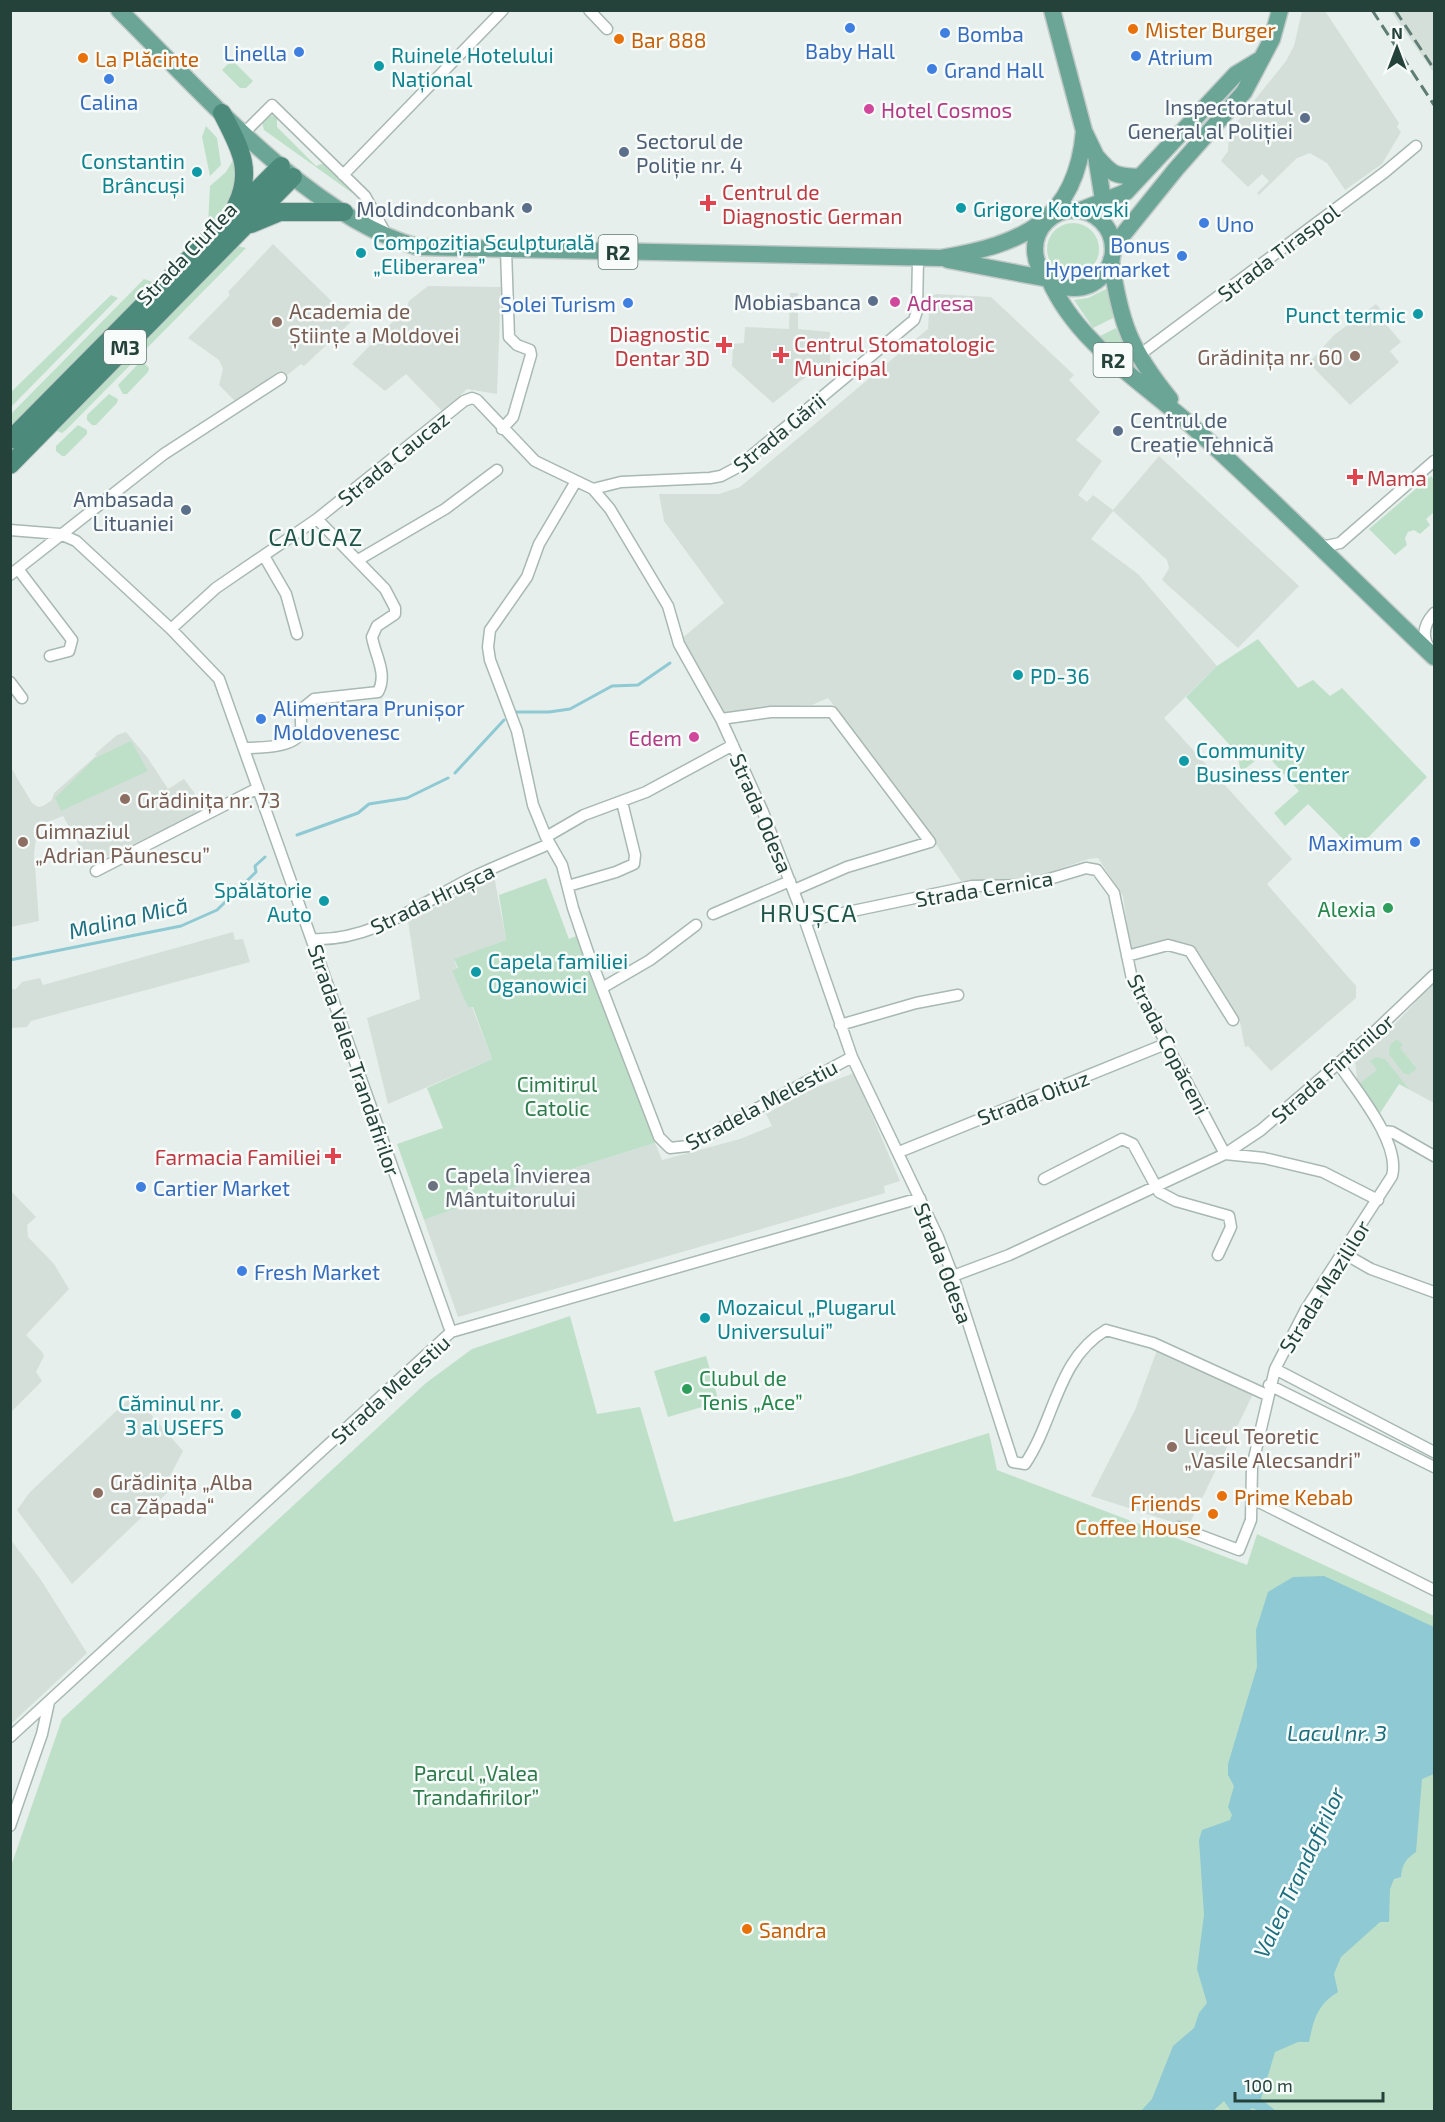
<svg xmlns="http://www.w3.org/2000/svg" width="1445" height="2122" font-family="'Exo 2',sans-serif">
	<rect width="100%" height="100%" fill="#e6efeb"/>
	<path fill="#d4dfda" d="M1302 11H1325L1399 123 1397 127 1401 132 1382 164 1345 190 1327 163 1310 153 1297 158 1259 195 1257 193 1269 181 1262 174 1248 187 1221 161 1228 151 1229 132 1286 61 1294 46Z
		M1391 11H1434V73L1413 43Z
		M273 244 352 321 304 366 301 364 286 376 279 371 236 402 219 385 223 369 219 360 188 338 230 295 228 292Z
		M428 286 501 287 497 394 467 389 443 412 406 374 385 391 352 364 407 307 409 301Z
		M790 293H798V329L830 332V375H808L773 403 732 366 733 344 744 343 745 327 789 329Z
		M936 294 991 297 1074 375 1069 380 1100 412 1076 440 1102 461 1078 495 1087 502 1093 495 1113 510 1159 456 1299 586 1238 648 1162 580 1169 568 1167 560 1113 511 1091 539 1138 574 1217 666 1164 718 1292 859 1267 884 1356 986V998L1271 1071 1248 1046 1245 1047 1240 1022 1190 944 1169 941 1131 951 1123 896 1098 858 1088 859 1034 878 961 881 903 796 828 698 812 705 765 707 725 714 680 640 724 603 664 521 659 494H719L740 487 928 329 930 296Z
		M1376 304 1389 319 1385 323 1401 342 1390 351 1399 362 1350 405 1309 363 1334 335Z
		M126 732 147 757 168 789 184 779 206 809 90 865 63 816 38 826 34 853 39 921 11 927 10 766 32 803 38 807 43 806 52 800 54 793 96 756 95 754 117 735Z
		M494 876 506 940 454 960 492 1059 388 1104 367 1018 420 999 408 921Z
		M233 932 235 940 243 939 250 962 31 1021 27 1027 11 1028V988L15 990 22 982 40 978 43 985Z
		M1434 983V1103L1399 1084 1378 1116 1357 1078 1355 1062 1371 1049Z
		M854 1073 900 1181 884 1186 885 1193 458 1317 424 1220 536 1180 655 1143 662 1160 740 1139 772 1126 766 1114 812 1089Z
		M11 1191 36 1217 27 1225 28 1237 54 1264 69 1289 26 1335 42 1352 44 1356 36 1372 42 1381 11 1412Z
		M1157 1350 1253 1394 1188 1527 1091 1496 1135 1410Z
		M128 1400 140 1402 183 1451 167 1482V1493L72 1584 17 1510 30 1492Z
		M11 1540 41 1580 87 1653 11 1724Z"/>
	<path fill="#bfe0c8" d="M232 60 253 81 246 88H240L222 70Z
		M269 115 277 117V127L316 166 324 163 355 195 264 130 262 122Z
		M206 126 217 138 221 165 210 176 202 137Z
		M235 157C237 185 231 207 208 225L210 186 226 172Z
		M1047 249a26 26 0 1 1 52 0a26 26 0 1 1-52 0Z
		M238 246 246 248 66 430 62 433 57 431Z
		M144 279 153 282 11 426V414Z
		M1108 288 1113 318 1093 328 1074 300 1088 298Z
		M111 295 118 298 11 407V392Z
		M1116 328 1135 364V369L1100 336Z
		M143 362 149 368 148 372 127 394H123L118 385 139 363Z
		M109 394 118 399 117 403 96 425H92L87 420V415Z
		M78 425 87 430V434L65 456H62L56 451V446Z
		M1431 476 1434 480V512L1426 519 1430 525 1420 534 1414 530 1408 532 1405 538 1407 545 1395 555 1369 529Z
		M1258 639 1298 688 1313 680 1330 696 1342 688 1427 777 1355 851 1308 804 1285 826 1274 813 1299 791 1265 753 1241 772 1237 753 1186 697 1217 666Z
		M131 741 148 771 61 811 55 798 95 758Z
		M546 878 569 939 576 936 655 1143 536 1180 424 1220 397 1144 443 1128 427 1088 492 1059 473 1007H468L452 971 458 968 454 959 506 940 499 895Z
		M1397 1039 1403 1045 1400 1048 1417 1069 1408 1075 1403 1073 1389 1054 1390 1045Z
		M1376 1057 1385 1059 1409 1089 1399 1084 1378 1116 1360 1083 1377 1070 1370 1061Z
		M570 1316 597 1414 640 1407 674 1522 850 1476 989 1433 997 1470 1247 1565 1257 1534 1434 1616V2111L11 2112V1866L62 1719 426 1383 472 1349Z
		M706 1356 719 1402 668 1417 654 1371Z"/>
	<path fill="#8ec9d4" d="M1324 1576 1434 1627V1774L1422 1779 1416 1852C1406 1859 1402 1864 1401 1877L1394 1879 1390 1889 1389 1922H1380L1341 1957 1334 1974 1338 1992C1317 2005 1314 2019 1309 2042H1298L1275 2052 1261 2099 1276 2111H1259L1252 2108 1249 2111H1231L1224 2101 1213 2111H1141L1152 2099 1173 2046 1194 2028 1199 2013 1207 2003 1197 1969 1204 1915 1199 1840 1202 1830 1230 1820 1232 1815 1228 1807 1234 1786 1228 1775V1764L1257 1667 1256 1630 1268 1592 1293 1577Z"/>
	<g fill="none" stroke-linecap="round" stroke-linejoin="round">
		<path stroke="#8ec9d4" stroke-width="3" d="M516 712H549L570 709 612 686 638 685 670 663
			M455 773 504 720
			M297 835 358 813 369 804 407 798 448 778
			M10 960 181 926 217 910 256 872 255 866 265 857"/>
		<g stroke="#a8b8b2" stroke-width="13">
			<path id="minor" d="M589 10 607 29
				M244 133 272 105 365 196 387 236
				M343 175 503 10
				M1138 356 1385 172 1416 146
				M502 429 513 417 531 355 530 350 517 345 509 337 506 250
				M575 483 539 544 527 577 490 630 488 647 490 660 517 731 533 805 546 837 562 865 573 908 589 955 659 1137 670 1148 688 1146 852 1057
				M593 489 621 482 710 478 721 476 738 467 914 320 917 311 918 258
				M10 530 60 534 76 541 171 629 219 679 451 1332
				M1319 544 1326 546 1340 543 1434 461
				M264 556 286 594 297 634
				M358 560 445 509 497 470
				M18 569 72 640 69 651 50 656
				M10 575 164 454 281 378
				M171 629 216 588 317 519 464 401 472 398 477 400 535 461 593 489 610 509 668 606 679 644 721 719 763 812 805 921 852 1057 938 1237 953 1276 1013 1462 1025 1464C1055 1420 1057 1359 1106 1330L1153 1343 1267 1395
				M1430 649C1421 636 1424 624 1434 613
				M10 682 22 698
				M721 719 771 712H832L930 842 847 867 794 890
				M244 748C257 748 297 748 301 731 302 723 299 716 303 708L314 699 378 692C388 674 375 655 372 637L377 626 395 614V608L385 589 317 519
				M546 837 584 815 646 792 733 745
				M96 871 258 788
				M568 886 616 872 634 864 635 855 622 802
				M713 914 790 881
				M805 921 972 886 1029 885 1086 868 1097 870 1114 893 1132 979 1225 1154 1264 1158 1323 1172 1378 1200
				M312 939C371 942 423 902 473 877 498 865 524 855 549 844
				M1127 956 1168 945 1190 951 1233 1020
				M602 988 650 960 696 925
				M840 1025 916 1003 958 995
				M1383 1131 1392 1132 1434 1156
				M899 1152 1168 1043
				M1044 1179 1122 1139 1133 1144 1159 1192 1176 1201 1229 1216 1231 1227 1218 1255
				M1343 1253 1371 1269 1434 1292
				M953 1276 1009 1255 1225 1154 1261 1130 1370 1036 1434 975
				M1275 1369 1434 1452
				M1269 1385 1434 1467
				M1251 1498 1434 1590
				M1178 1527 1239 1550 1251 1520 1252 1467 1275 1369 1306 1309 1392 1176C1401 1143 1356 1090 1338 1063
				M10 1737 451 1332 920 1198
				M10 1826 42 1734 49 1702"/>
		</g>
		<g stroke="#c2cac8" stroke-width="19">
			<path id="primary" d="M119 10C197 87 311 219 418 247L941 258C1022 244 1076 222 1084 131
				M1052 10 1084 131 1096 156 1105 212
				M1096 156C1112 175 1115 176 1140 177
				M1035 249a39 39 0 1 1 78 0a39 39 0 1 1-78 0Z
				M1081 210 1126 192 1236 74 1259 60
				M1113 247 1176 169 1244 92 1272 39 1280 10
				M948 260 1049 279C1077 344 1143 382 1194 428 1276 502 1354 581 1434 657
				M1111 260C1120 322 1130 350 1170 399"/>
		</g>
		<g stroke="#c2cac8" stroke-width="20">
			<path id="trunk" d="M222 113C239 146 254 170 236 206
				M251 224 280 212H344
				M10 440 281 166
				M10 465 293 177"/>
		</g>
		<use href="#minor" stroke="#fff" stroke-width="10"/>
		<use href="#primary" stroke="#6aa596" stroke-width="16"/>
		<use href="#trunk" stroke="#4c8a7c" stroke-width="18"/>
		<path stroke="#5f7d75" stroke-width="3" stroke-dasharray="12 6" stroke-linecap="butt" d="M1372 10 1434 105
			M1395 10 1434 69"/>
	</g>
	<g fill="#3f7fe0" stroke="#f7fbf9" stroke-width="2">
		<circle cx="850" cy="28" r="6"/>
		<circle cx="945" cy="33" r="6"/>
		<circle cx="299" cy="52" r="6"/>
		<circle cx="1136" cy="56" r="6"/>
		<circle cx="932" cy="69" r="6"/>
		<circle cx="109" cy="79" r="6"/>
		<circle cx="1204" cy="223" r="6"/>
		<circle cx="1182" cy="256" r="6"/>
		<circle cx="628" cy="303" r="6"/>
		<circle cx="261" cy="719" r="6"/>
		<circle cx="1415" cy="842" r="6"/>
		<circle cx="141" cy="1187" r="6"/>
		<circle cx="242" cy="1271" r="6"/>
	</g>
	<g fill="#e8710a" stroke="#f7fbf9" stroke-width="2">
		<circle cx="1133" cy="29" r="6"/>
		<circle cx="619" cy="39" r="6"/>
		<circle cx="83" cy="58" r="6"/>
		<circle cx="1222" cy="1496" r="6"/>
		<circle cx="1213" cy="1514" r="6"/>
		<circle cx="747" cy="1929" r="6"/>
	</g>
	<g fill="#0f9aa8" stroke="#f7fbf9" stroke-width="2">
		<circle cx="379" cy="66" r="6"/>
		<circle cx="197" cy="172" r="6"/>
		<circle cx="961" cy="208" r="6"/>
		<circle cx="361" cy="253" r="6"/>
		<circle cx="1418" cy="314" r="6"/>
		<circle cx="1018" cy="675" r="6"/>
		<circle cx="1184" cy="761" r="6"/>
		<circle cx="324" cy="901" r="6"/>
		<circle cx="476" cy="972" r="6"/>
		<circle cx="705" cy="1318" r="6"/>
		<circle cx="236" cy="1414" r="6"/>
	</g>
	<g fill="#d1479c" stroke="#f7fbf9" stroke-width="2">
		<circle cx="869" cy="109" r="6"/>
		<circle cx="895" cy="302" r="6"/>
		<circle cx="694" cy="737" r="6"/>
	</g>
	<g fill="#5c6f8a" stroke="#f7fbf9" stroke-width="2">
		<circle cx="1305" cy="118" r="6"/>
		<circle cx="624" cy="152" r="6"/>
		<circle cx="527" cy="208" r="6"/>
		<circle cx="873" cy="301" r="6"/>
		<circle cx="1118" cy="431" r="6"/>
		<circle cx="186" cy="510" r="6"/>
	</g>
	<g fill="#e0444e" stroke="#f7fbf9" stroke-width="2">
		<path d="M705 194h6v6h6v6h-6v6h-6v-6h-6v-6h6z"/>
		<path d="M721 336h6v6h6v6h-6v6h-6v-6h-6v-6h6z"/>
		<path d="M778 346h6v6h6v6h-6v6h-6v-6h-6v-6h6z"/>
		<path d="M1352 468h6v6h6v6h-6v6h-6v-6h-6v-6h6z"/>
		<path d="M330 1147h6v6h6v6h-6v6h-6v-6h-6v-6h6z"/>
	</g>
	<g fill="#8d6e63" stroke="#f7fbf9" stroke-width="2">
		<circle cx="277" cy="322" r="6"/>
		<circle cx="1355" cy="356" r="6"/>
		<circle cx="125" cy="799" r="6"/>
		<circle cx="23" cy="842" r="6"/>
		<circle cx="1172" cy="1447" r="6"/>
		<circle cx="98" cy="1493" r="6"/>
	</g>
	<g fill="#2e9e5b" stroke="#f7fbf9" stroke-width="2">
		<circle cx="1388" cy="908" r="6"/>
		<circle cx="687" cy="1389" r="6"/>
	</g>
	<circle fill="#6b7280" stroke="#f7fbf9" stroke-width="2" cx="433" cy="1186" r="6"/>
	<g text-anchor="middle" dominant-baseline="central" stroke-width="5" stroke-linejoin="round" paint-order="stroke">
		<g fill="#f7fbf9" stroke="#637a73" stroke-width="1.5">
			<rect x="598.5" y="235" width="39" height="34" rx="4.5"/>
			<rect x="104" y="330" width="42" height="34" rx="4.5"/>
			<rect x="1093.5" y="343" width="39" height="34" rx="4.5"/>
		</g>
		<g font-size="20" font-weight="bold" fill="#24423a">
			<text x="618" y="252">R2</text>
			<text x="125" y="347">M3</text>
			<text x="1113" y="360">R2</text>
		</g>
		<g font-size="21" fill="#c56008" stroke="#f7fbf9" text-anchor="start">
			<text x="1145" y="29">Mister Burger</text>
			<text x="631" y="39">Bar 888</text>
			<text x="95" y="58">La Plăcinte</text>
			<text x="1234" y="1496">Prime Kebab</text>
			<text x="1201" y="1502" text-anchor="end">Friends<tspan x="1201" dy="24">Coffee House</tspan></text>
			<text x="759" y="1929">Sandra</text>
		</g>
		<g font-size="21" fill="#366cbe" stroke="#f7fbf9" text-anchor="start">
			<text x="957" y="33">Bomba</text>
			<text x="850" y="50" text-anchor="middle">Baby Hall</text>
			<text x="287" y="52" text-anchor="end">Linella</text>
			<text x="1148" y="56">Atrium</text>
			<text x="944" y="69">Grand Hall</text>
			<text x="109" y="101" text-anchor="middle">Calina</text>
			<text x="1216" y="223">Uno</text>
			<text x="1170" y="244" text-anchor="end">Bonus<tspan x="1170" dy="24">Hypermarket</tspan></text>
			<text x="616" y="303" text-anchor="end">Solei Turism</text>
			<text x="273" y="707">Alimentara Prunișor<tspan x="273" dy="24">Moldovenesc</tspan></text>
			<text x="1403" y="842" text-anchor="end">Maximum</text>
			<text x="153" y="1187">Cartier Market</text>
			<text x="254" y="1271">Fresh Market</text>
		</g>
		<g font-size="21" fill="#0d838f" stroke="#f7fbf9" text-anchor="start">
			<text x="391" y="54">Ruinele Hotelului<tspan x="391" dy="24">Național</tspan></text>
			<text x="185" y="160" text-anchor="end">Constantin<tspan x="185" dy="24">Brâncuși</tspan></text>
			<text x="973" y="208">Grigore Kotovski</text>
			<text x="373" y="241">Compoziția Sculpturală<tspan x="373" dy="24">„Eliberarea”</tspan></text>
			<text x="1406" y="314" text-anchor="end">Punct termic</text>
			<text x="1030" y="675">PD-36</text>
			<text x="1196" y="749">Community<tspan x="1196" dy="24">Business Center</tspan></text>
			<text x="312" y="889" text-anchor="end">Spălătorie<tspan x="312" dy="24">Auto</tspan></text>
			<text x="488" y="960">Capela familiei<tspan x="488" dy="24">Oganowici</tspan></text>
			<text x="717" y="1306">Mozaicul „Plugarul<tspan x="717" dy="24">Universului”</tspan></text>
			<text x="224" y="1402" text-anchor="end">Căminul nr.<tspan x="224" dy="24">3 al USEFS</tspan></text>
		</g>
		<g font-size="21" fill="#4e5e75" stroke="#f7fbf9" text-anchor="end">
			<text x="1293" y="106">Inspectoratul<tspan x="1293" dy="24">General al Poliției</tspan></text>
			<text x="636" y="140" text-anchor="start">Sectorul de<tspan x="636" dy="24">Poliție nr. 4</tspan></text>
			<text x="515" y="208">Moldindconbank</text>
			<text x="861" y="301">Mobiasbanca</text>
			<text x="1130" y="419" text-anchor="start">Centrul de<tspan x="1130" dy="24">Creație Tehnică</tspan></text>
			<text x="174" y="498">Ambasada<tspan x="174" dy="24">Lituaniei</tspan></text>
		</g>
		<g font-size="21" fill="#b23c85" stroke="#f7fbf9" text-anchor="start">
			<text x="881" y="109">Hotel Cosmos</text>
			<text x="907" y="302">Adresa</text>
			<text x="682" y="737" text-anchor="end">Edem</text>
		</g>
		<g font-size="21" fill="#be3a42" stroke="#f7fbf9" text-anchor="start">
			<text x="722" y="191">Centrul de<tspan x="722" dy="24">Diagnostic German</tspan></text>
			<text x="710" y="333" text-anchor="end">Diagnostic<tspan x="710" dy="24">Dentar 3D</tspan></text>
			<text x="794" y="343">Centrul Stomatologic<tspan x="794" dy="24">Municipal</tspan></text>
			<text x="1367" y="477">Mama</text>
			<text x="321" y="1156" text-anchor="end">Farmacia Familiei</text>
		</g>
		<g font-size="21" fill="#24423a" stroke="#f7fbf9">
			<text transform="translate(1278 252) rotate(-37)">Strada Tiraspol</text>
			<text transform="translate(186 253) rotate(-46)">Strada Ciuflea</text>
			<text transform="translate(779 432) rotate(-39)">Strada Gării</text>
			<text transform="translate(393 458) rotate(-39)">Strada Caucaz</text>
			<text transform="translate(762 813) rotate(67)">Strada Odesa</text>
			<text transform="translate(984 888) rotate(-9)">Strada Cernica</text>
			<text transform="translate(432 898) rotate(-26)">Strada Hrușca</text>
			<text transform="translate(1169 1044) rotate(63)">Strada Copăceni</text>
			<text transform="translate(355 1060) rotate(71)">Strada Valea Trandafirilor</text>
			<text transform="translate(1332 1068) rotate(-41)">Strada Fîntînilor</text>
			<text transform="translate(1033 1097) rotate(-21)">Strada Oituz</text>
			<text transform="translate(761 1104) rotate(-28)">Stradela Melestiu</text>
			<text transform="translate(944 1263) rotate(69)">Strada Odesa</text>
			<text transform="translate(1324 1286) rotate(-58)">Strada Mazililor</text>
			<text transform="translate(390 1389) rotate(-42)">Strada Melestiu</text>
		</g>
		<g font-size="21" fill="#785e54" stroke="#f7fbf9" text-anchor="start">
			<text x="289" y="310">Academia de<tspan x="289" dy="24">Științe a Moldovei</tspan></text>
			<text x="1343" y="356" text-anchor="end">Grădinița nr. 60</text>
			<text x="137" y="799">Grădinița nr. 73</text>
			<text x="35" y="830">Gimnaziul<tspan x="35" dy="24">„Adrian Păunescu”</tspan></text>
			<text x="1184" y="1435">Liceul Teoretic<tspan x="1184" dy="24">„Vasile Alecsandri”</tspan></text>
			<text x="110" y="1481">Grădinița „Alba<tspan x="110" dy="24">ca Zăpada“</tspan></text>
		</g>
		<g font-size="21" fill="#27864d" stroke="#f7fbf9" text-anchor="end">
			<text x="1376" y="908">Alexia</text>
			<text x="699" y="1377" text-anchor="start">Clubul de<tspan x="699" dy="24">Tenis „Ace”</tspan></text>
		</g>
		<g font-size="21" fill="#2d7a4b" stroke="#f7fbf9">
			<text x="557" y="1083">Cimitirul<tspan x="557" dy="24">Catolic</tspan></text>
			<text x="476" y="1772">Parcul „Valea<tspan x="476" dy="24">Trandafirilor”</tspan></text>
		</g>
		<g font-size="21" fill="#5b616d" stroke="#f7fbf9" text-anchor="start">
			<text x="445" y="1174">Capela Învierea<tspan x="445" dy="24">Mântuitorului</tspan></text>
		</g>
		<g font-size="22" font-style="italic" fill="#1c6f80" stroke="#f7fbf9">
			<text transform="translate(128 917) rotate(-13)">Malina Mică</text>
			<text x="1337" y="1732">Lacul nr. 3</text>
			<text transform="translate(1298 1872) rotate(-65)">Valea Trandafirilor</text>
		</g>
		<g font-size="24" letter-spacing="1.5" fill="#1f5548" stroke="#f7fbf9">
			<text x="316" y="536">CAUCAZ</text>
			<text x="809" y="912">HRUȘCA</text>
		</g>
	</g>
	<rect width="1445" height="2122" fill="none" stroke="#24423a" stroke-width="24"/>
	<g transform="translate(1397 48)" stroke="#f7fbf9" stroke-width="4.5" paint-order="stroke">
	<path d="M0-4.5L10 22L0 15L-10 22Z" fill="#24423a"/>
	<text y="-9" font-size="16" font-weight="bold" text-anchor="middle" fill="#24423a">N</text>
	</g>
	<path d="M1235 2092v9h148v-9" fill="none" stroke="#24423a" stroke-width="3"/>
	<text x="1244" y="2092" font-size="18" fill="#24423a" stroke="#f7fbf9" stroke-width="4.5" paint-order="stroke">100 m</text>
</svg>
